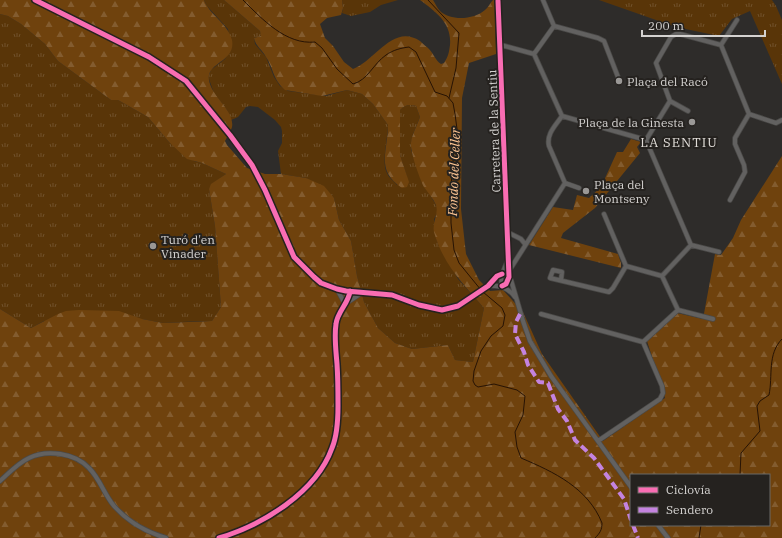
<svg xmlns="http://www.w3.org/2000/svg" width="782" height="538" font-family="'IBM Plex Serif',serif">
	<defs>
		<pattern id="grass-tufts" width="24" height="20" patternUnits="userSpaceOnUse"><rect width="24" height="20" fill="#593508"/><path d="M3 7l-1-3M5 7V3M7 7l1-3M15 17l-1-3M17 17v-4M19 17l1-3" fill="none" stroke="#70512b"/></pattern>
		<pattern id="forest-firs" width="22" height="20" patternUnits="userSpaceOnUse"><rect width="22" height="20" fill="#6f420d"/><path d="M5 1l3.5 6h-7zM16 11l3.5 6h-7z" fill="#835c2f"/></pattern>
	</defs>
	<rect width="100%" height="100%" fill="#2e2c2a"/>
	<path fill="url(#grass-tufts)" d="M204 0H224L260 31 262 36 254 38 255 44 266 57 274 77 280 86 288 91 326 96 347 90 362 94 373 104 388 125C388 138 381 163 387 173 389 178 394 181 397 185L407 177 400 155V110C405 105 409 104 416 106L420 117 413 134 411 144V150L421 179 437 207V213L434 219 437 241 458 279 484 308 473 362 455 360 448 345 412 349 395 343 378 328 364 302 357 276 351 241 339 220 334 198 306 178 281 174 278 151 282 143V131L281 127 275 120 258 107 250 106 246 107 238 117 231 120 227 110 214 93 209 79V75L211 70 225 59 231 50 228 29 207 6Z
		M342 0H398L381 5 370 12 351 16 342 13 343 8Z
		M599 0H772L776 6 782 20V84L750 11 732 19 719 36 676 27Z
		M0 14 8 16 21 24 45 44 58 61 111 100H118L148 117 169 142 194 161 202 163 226 174 212 184 209 189 215 226 221 307 212 321H200L163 323 142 319 44 321 31 328 0 309Z"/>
	<path fill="url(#forest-firs)" fill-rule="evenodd" d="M0 0H204C210 16 227 22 232 40 236 62 206 62 209 80 211 96 235 111 232 127 231 131 227 137 225 141L227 145 247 168 265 174H281L306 178 324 186 334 198 339 220 351 241 357 276 364 302 378 328 395 343 412 349 448 345 455 360 473 362 484 308C463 284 443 264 434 232 432 222 439 214 436 205 433 198 428 193 424 187 420 179 410 152 411 143 412 134 417 126 420 117L416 106C409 104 405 105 400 110V155L409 182 407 187 402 188C375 170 388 152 388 125L373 104 362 94 347 90 322 96 285 90C272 78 274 69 266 57 262 49 256 47 254 38L261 36 260 31 224 0H342L343 8 341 15 327 18 320 24 325 38 333 46 344 62 353 69C375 61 393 23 420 41 423 44 427 47 429 49 434 54 435 60 441 64L444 63C448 57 449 53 450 45 452 23 436 12 420 0H433C435 3 437 8 440 11 450 21 474 20 485 10 488 8 490 3 493 0H495L496 54 469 63 462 98 461 209 466 254 479 280 490 291 503 290 523 312 542 354 603 441 665 398 647 341 677 313 703 319 715 254 721 255 733 238 741 220 782 156V538H0V309L31 328 58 314 66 311 79 310 119 311 142 319 163 323 212 321 221 307 215 226 209 189 211 184 226 174 202 163 187 159 169 142 148 117 118 100H111L58 61 45 44 21 24 8 16 0 14ZM631 475H769V525H631Z
		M631 139 641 142 637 147 640 153 595 208 563 233 561 238 618 254 621 263V268L529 245 553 207 573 210 577 195 589 198 601 187 617 152H623Z"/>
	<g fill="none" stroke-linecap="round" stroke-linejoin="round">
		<path stroke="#271304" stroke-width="1" d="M243 0C262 19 286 45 315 42L322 48 337 69 353 84C368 80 373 64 386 55 393 50 401 48 409 47L416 52 435 92 447 96 453 103 455 114 457 129 454 150 451 186V223L454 250 459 263 481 290
			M428 0 459 33 456 68 449 98
			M483 292 502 308 505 315 503 326 491 336 481 351 474 371 473 381 475 385 478 387 494 384 517 390 525 396 523 415 515 432 517 447 521 458C554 472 588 488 602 523 602 530 600 533 595 538
			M740 475 741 453 760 431 757 406 760 401 769 395C773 376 767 354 782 339
			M699 538 701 525"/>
		<g stroke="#4b4a48" stroke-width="5.5">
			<path id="minor" d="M35 0 149 57 186 81 230 135 252 165 265 190 294 257 314 277 321 283 337 289 346 291 392 295 419 305 442 310 458 306 488 286 497 276 502 274
				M543 0 554 26 598 38 604 41 618 77
				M498 1 509 277 506 284 502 286
				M501 45 534 54 562 116
				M721 45 749 114
				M721 45 737 20
				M534 54 554 26
				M670 101 688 111
				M749 114 776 123 782 120
				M562 116 646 140 691 245
				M646 140 670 101 656 63 671 37 676 34H680L721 45
				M565 183 579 188
				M730 200 745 172 744 165 735 144V138L749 114
				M604 214 626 266
				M507 232 521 239 525 244
				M691 245 719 252
				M626 266 662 276
				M509 271 565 183 549 146C546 134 556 125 562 116
				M502 274 509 277 511 280 523 321 530 341 551 376 631 487
				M561 280 562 272 553 270 550 278 609 292 613 288 626 266
				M488 286C499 285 508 287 515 297
				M502 286 501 277 507 262
				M337 289 345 304
				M348 302 363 292
				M678 310 713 319
				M541 314 643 342
				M598 441 660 399 663 393 662 386 643 342 678 310 662 276 691 245
				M0 481C9 473 18 463 29 458 47 449 75 453 89 468 100 479 104 494 114 506 128 522 146 532 166 538
				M658 525 668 538
				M219 538C262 525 316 493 332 448 337 436 338 419 338 406 338 392 338 378 337 364 336 351 334 337 336 324 337 312 349 303 350 291"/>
		</g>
		<use href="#minor" stroke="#626160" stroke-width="4"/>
		<path stroke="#c483df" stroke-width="4" stroke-dasharray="8 4" stroke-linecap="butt" d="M520 314 516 322 515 334 524 352 528 365 539 382 548 383 558 409 567 421 575 440 594 458 624 499 631 520
			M633 525 638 538"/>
		<g stroke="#25221f" stroke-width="8">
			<path id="cycleway" d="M35 0 149 57 186 81 230 135 252 165 265 190 294 257 314 277 321 283 337 289 346 291 392 295 419 305 442 310 458 306 488 286 497 276 502 274
				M498 1 509 277 506 284 502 286
				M219 538C262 525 316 493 332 448 337 436 338 419 338 406 338 392 338 378 337 364 336 351 334 337 336 324 337 312 349 303 350 291"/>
		</g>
		<use href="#cycleway" stroke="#f96db3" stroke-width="5"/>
	</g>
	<g fill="#9a9896" stroke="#25221f" stroke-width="1.5">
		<circle cx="619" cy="81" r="4"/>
		<circle cx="692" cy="122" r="4"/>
		<circle cx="586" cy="191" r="4"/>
		<circle cx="153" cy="246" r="4"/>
	</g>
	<g text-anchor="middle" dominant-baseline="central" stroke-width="4" stroke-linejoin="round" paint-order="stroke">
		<g font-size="12" fill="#d4d2d0" stroke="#25221f" text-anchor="start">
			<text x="627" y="81">Plaça del Racó</text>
			<text x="684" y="122" text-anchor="end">Plaça de la Ginesta</text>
			<text x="594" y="184">Plaça del<tspan x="594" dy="14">Montseny</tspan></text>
			<text x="161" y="239">Turó d'en<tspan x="161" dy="14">Vinader</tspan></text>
		</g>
		<g font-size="12" fill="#d4d2d0" stroke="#25221f">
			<text transform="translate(494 131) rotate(-92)">Carretera de la Sentiu</text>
		</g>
		<g font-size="13" letter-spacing="1" fill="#e1ddd9" stroke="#25221f">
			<text x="679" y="142">LA SENTIU</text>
		</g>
		<g font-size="13" font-style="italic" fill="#fbc391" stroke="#25221f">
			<text transform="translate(454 172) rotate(-88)">Fondo del Celler</text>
		</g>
	</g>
	<rect x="630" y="474" width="140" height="52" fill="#25221f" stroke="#6b6866"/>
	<rect x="638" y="487" width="20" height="6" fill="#f96db3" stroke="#6b6866"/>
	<text x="666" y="494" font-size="12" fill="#d4d2d0">Ciclovía</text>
	<rect x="638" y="507" width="20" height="6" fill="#c483df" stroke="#6b6866"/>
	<text x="666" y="514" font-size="12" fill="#d4d2d0">Sendero</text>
	<path d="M642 30v6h123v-6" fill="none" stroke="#d4d2d0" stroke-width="2"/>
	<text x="648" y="30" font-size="12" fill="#d4d2d0" stroke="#25221f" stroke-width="3" paint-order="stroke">200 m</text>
</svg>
